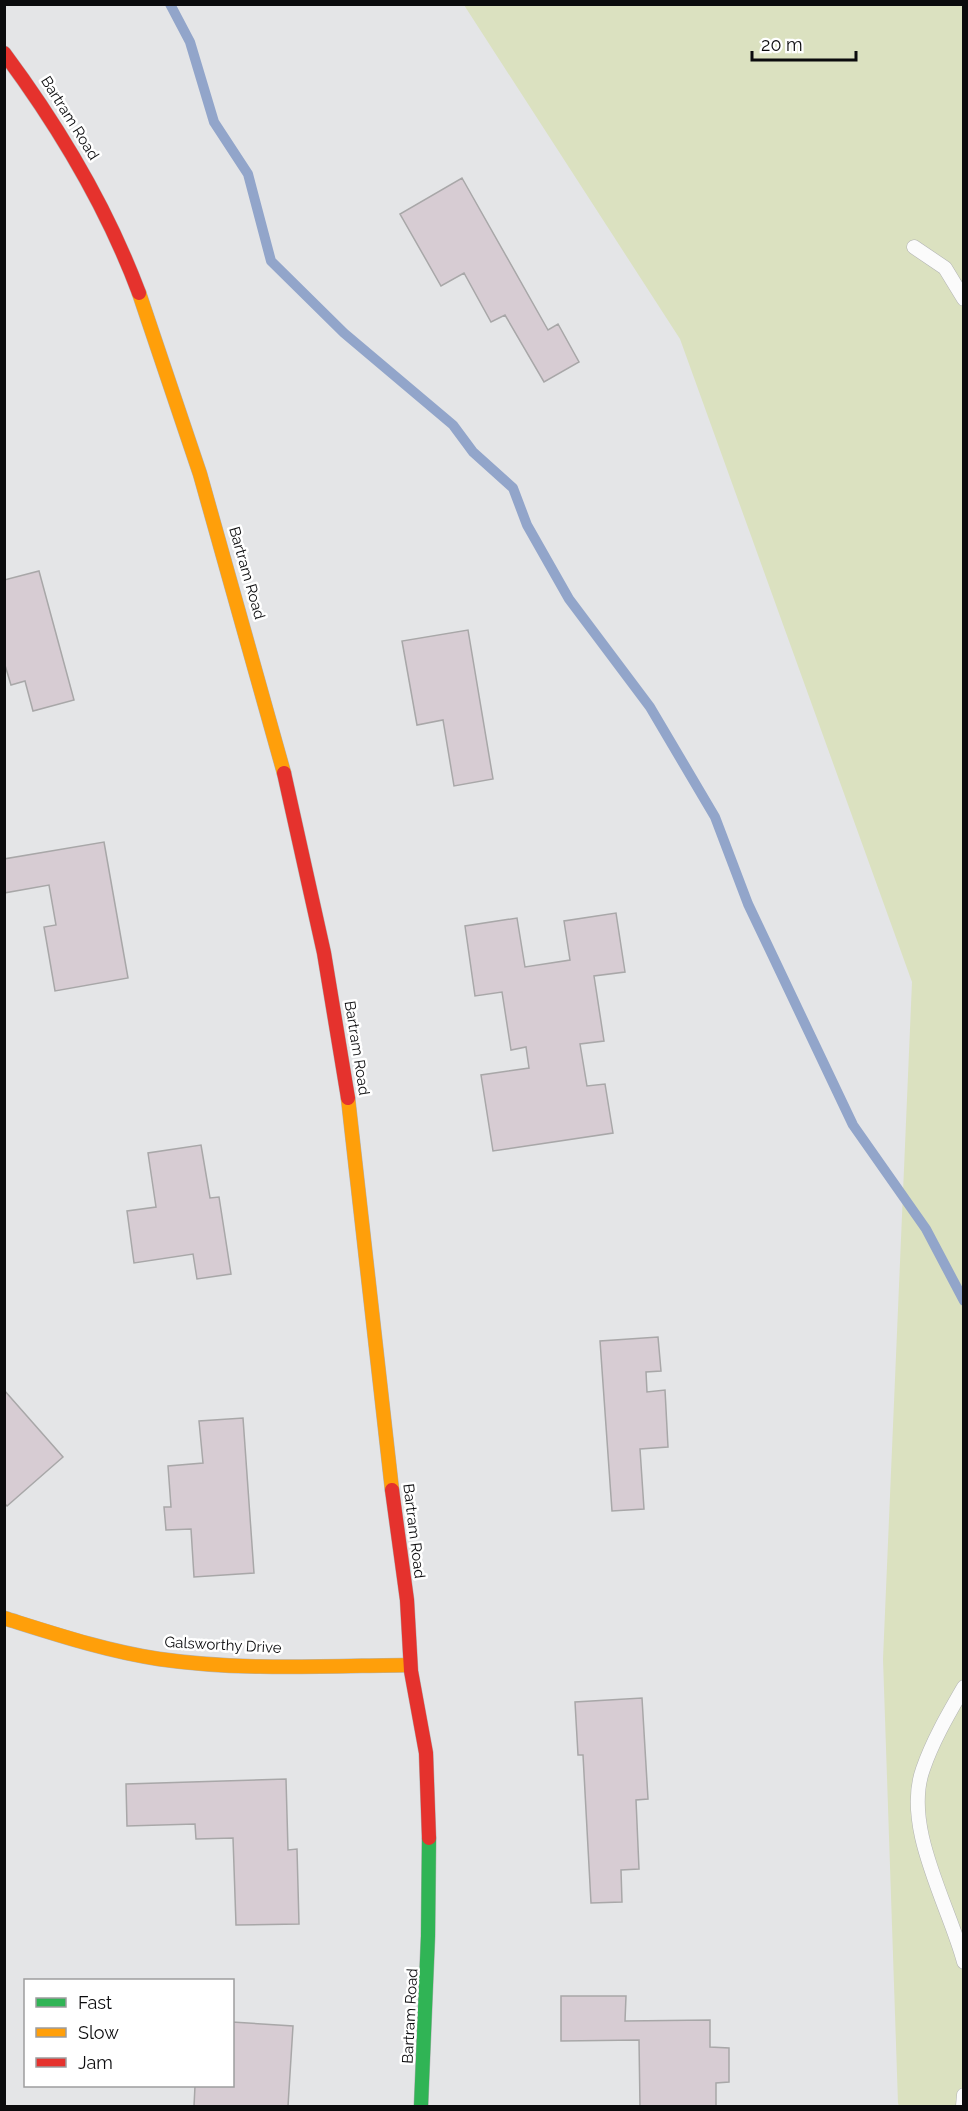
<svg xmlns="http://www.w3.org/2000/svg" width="968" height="2111" font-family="Raleway,sans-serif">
	<rect width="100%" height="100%" fill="#e4e5e7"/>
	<path fill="#dbe1c0" d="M464 5H963V2106H899L898 2103 883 1659 912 982 680 339Z"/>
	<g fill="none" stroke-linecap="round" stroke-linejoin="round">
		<path stroke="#92a5ca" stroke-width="10" d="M170 4 190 42 214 122 248 174 271 261 344 333 453 425 473 452 513 488 527 525 569 599 650 707 715 817 748 904 853 1125 926 1229 964 1301"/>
	</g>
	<path fill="#d7ccd3" stroke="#a8a7a8" stroke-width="1.5" d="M462 178 548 330 558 324 579 362 544 382 505 315 491 322 464 273 441 286 400 214Z
		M39 571 74 700 33 711 25 681 11 685 4 662V580Z
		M468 630 493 779 454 786 443 720 417 725 402 641Z
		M104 842 128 978 55 991 44 927 56 925 49 885 4 893V859Z
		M616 913 625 972 594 976 604 1041 580 1044 587 1086 605 1084 613 1133 493 1151 481 1075 529 1068 526 1047 511 1050 502 992 475 996 465 926 517 918 525 967 570 960 564 921Z
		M201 1145 210 1198 219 1197 231 1274 197 1279 193 1254 134 1263 127 1211 156 1207 148 1153Z
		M658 1337 661 1371 646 1372 647 1392 665 1390 668 1447 640 1449 644 1509 612 1511 600 1341Z
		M4 1390 63 1457 7 1506 4 1503Z
		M243 1418 254 1573 194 1577 191 1529 166 1530 164 1507H171L168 1466 203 1463 199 1421Z
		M642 1698 648 1799 636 1800 639 1869 621 1870 622 1902 591 1903 583 1755H578L575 1702Z
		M286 1779 288 1850 297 1849 299 1924 236 1925 233 1838 196 1839 195 1824 127 1826 126 1784Z
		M561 1996H626L625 2021 710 2020V2047L729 2048V2082L716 2083V2106H640L639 2040 561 2041Z
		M232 2022 293 2026 288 2106H194L195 2086H232Z"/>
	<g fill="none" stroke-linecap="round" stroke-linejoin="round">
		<g stroke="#b2b3b4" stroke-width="15">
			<path id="lane" d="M914 247 945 268 964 299
				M964 1687C949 1713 933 1740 923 1769 902 1827 949 1905 964 1962
				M963 2106 964 2095"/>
		</g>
		<g stroke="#b2b3b4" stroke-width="15">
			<path id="fast" d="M421 2106 428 1936 429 1838"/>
		</g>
		<g stroke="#b2b3b4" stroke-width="15">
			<path id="slow" d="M139 293 200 474 284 773
				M348 1098 392 1490
				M4 1618C55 1634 106 1651 159 1659 242 1671 326 1666 410 1665"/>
		</g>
		<g stroke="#b2b3b4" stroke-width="15">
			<path id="jam" d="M4 53C59 127 106 205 139 293
				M284 773 324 953 348 1098
				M392 1490 407 1600 411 1671 426 1753 429 1838"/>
		</g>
		<use href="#lane" stroke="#fbfbfb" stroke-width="14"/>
		<use href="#fast" stroke="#30b455" stroke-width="14"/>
		<use href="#slow" stroke="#ff9f0a" stroke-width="14"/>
		<use href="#jam" stroke="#e5322d" stroke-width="14"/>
	</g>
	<g text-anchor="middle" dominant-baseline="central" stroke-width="5" stroke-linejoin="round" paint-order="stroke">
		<g font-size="15" fill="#0b0b0d" stroke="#fff">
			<text transform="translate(70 118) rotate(58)">Bartram Road</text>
			<text transform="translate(247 573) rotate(74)">Bartram Road</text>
			<text transform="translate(357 1048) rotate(81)">Bartram Road</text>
			<text transform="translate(414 1531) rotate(83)">Bartram Road</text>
			<text transform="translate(223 1645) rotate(3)">Galsworthy Drive</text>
			<text transform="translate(410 2016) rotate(-87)">Bartram Road</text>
		</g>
	</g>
	<rect width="968" height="2111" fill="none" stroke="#0b0b0d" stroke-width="12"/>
	<rect x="24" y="1979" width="210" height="108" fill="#ffffff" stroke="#9d9d9e" stroke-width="1.5"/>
	<rect x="36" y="1998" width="30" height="9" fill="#30b455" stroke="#9d9d9e" stroke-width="1.5"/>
	<text x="78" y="2009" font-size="18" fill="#0b0b0d">Fast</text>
	<rect x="36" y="2028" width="30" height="9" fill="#ff9f0a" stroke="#9d9d9e" stroke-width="1.5"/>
	<text x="78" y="2039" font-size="18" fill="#0b0b0d">Slow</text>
	<rect x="36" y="2058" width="30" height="9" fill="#e5322d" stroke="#9d9d9e" stroke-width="1.5"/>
	<text x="78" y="2069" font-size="18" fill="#0b0b0d">Jam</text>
	<path d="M752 51v9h104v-9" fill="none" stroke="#0b0b0d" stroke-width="3"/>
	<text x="761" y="51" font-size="18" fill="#0b0b0d" stroke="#ffffff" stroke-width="4.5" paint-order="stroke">20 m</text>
</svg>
